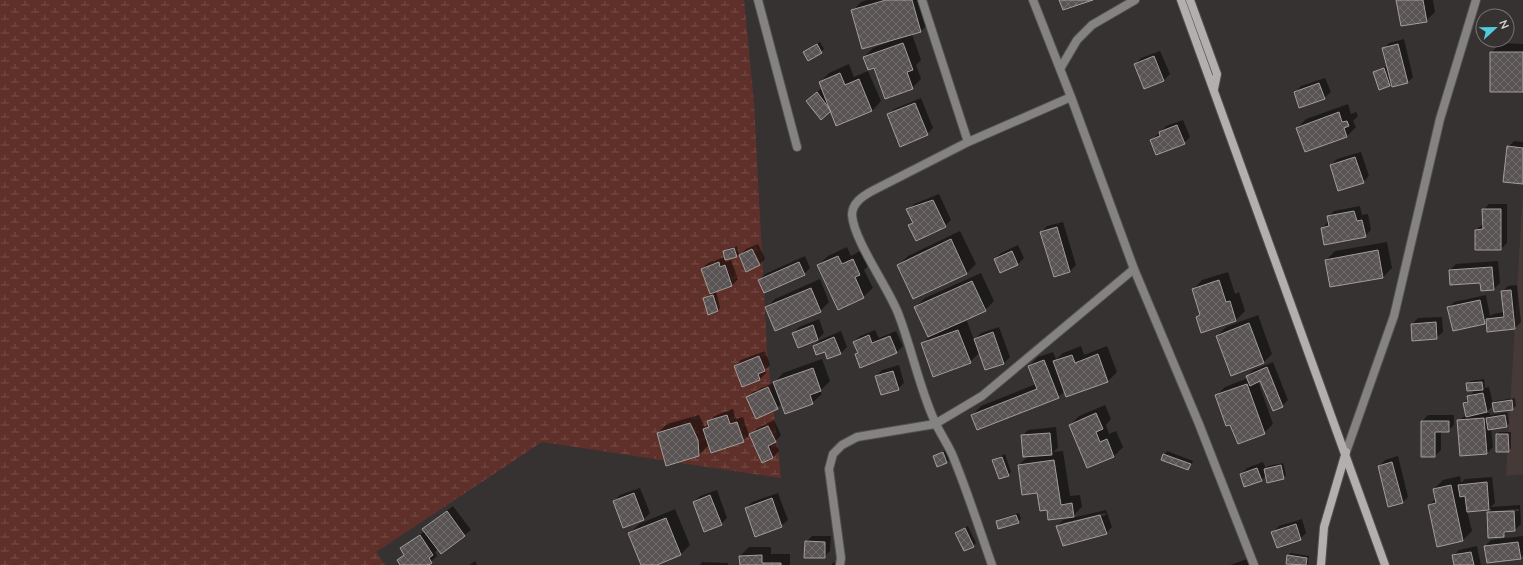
<svg xmlns="http://www.w3.org/2000/svg" width="1523" height="565" font-family="Mulish,sans-serif">
	<defs>
		<pattern id="wetland-marsh" width="20" height="14" patternUnits="userSpaceOnUse"><rect width="20" height="14" fill="#5e3029"/><path d="M1 5h8M5 5V1M11 12h8M15 12V8" fill="none" stroke="#744d47"/></pattern>
		<pattern id="building-cross-hatch" width="8" height="8" patternUnits="userSpaceOnUse"><rect width="8" height="8" fill="#595453"/><path d="M0 0l8 8M0 8l8-8" fill="none" stroke="#706c6b"/></pattern>
	</defs>
	<rect width="100%" height="100%" fill="#373232"/>
	<path fill="#463a38" d="M1523 190V474L1506 476Z"/>
	<path fill="url(#wetland-marsh)" d="M0 0H744L754 103 767 351 781 478 542 442 376 552 385 565H0Z"/>
	<path fill="#0007" fill-rule="evenodd" d="M867 0H923L930 22 921 31 912 34 921 60 916 65 921 79 912 88 874 67 864 57 873 48 889 42 852 11 861 2Z
		M1397 0H1433L1435 12 1426 21Z
		M1404 39 1413 77 1407 83H1392L1389 85 1374 72 1388 66 1383 49 1389 43Z
		M820 42 824 49 821 52 807 50Z
		M1500 43 1523 44V91L1491 53Z
		M1160 51 1170 74 1164 80 1145 88 1135 64 1141 58Z
		M849 64 854 77 868 71 881 101 872 111 831 110 807 101 822 88 820 82 829 73Z
		M1325 78 1331 92 1324 98 1295 92 1301 86Z
		M921 98 933 128 927 134 888 115 894 109Z
		M1348 104 1351 114 1356 112 1358 116 1353 121 1356 127 1347 136 1306 151 1297 128 1306 119Z
		M1183 120 1190 137 1184 143 1151 141 1166 126Z
		M1514 141 1523 142V183L1508 147Z
		M1361 152 1369 176 1363 182 1331 165 1337 159Z
		M939 194 951 220 945 226 910 225 913 221 908 210 914 204Z
		M1489 204H1507V243L1501 249H1476V230L1483 224V210Z
		M1360 206 1362 215 1368 214 1371 230 1365 236 1322 228 1328 222V217L1334 211Z
		M1063 222 1076 265 1070 271 1055 275 1041 233 1047 226Z
		M960 231 976 264 967 273 914 298 898 265 908 256Z
		M1387 242 1392 268 1383 277 1326 260 1335 251Z
		M758 244 765 259 759 265 740 255 746 249Z
		M1018 245 1024 258 1018 264 1000 272 995 259 1001 253Z
		M737 246 739 254 736 257 725 259 726 262 731 260 738 279 732 285 716 291 720 308 718 311 704 298 711 294 702 269 708 263 725 257 724 252 727 249Z
		M847 247 851 256 862 250 869 265 864 270 873 288 863 297 818 265 828 256Z
		M805 256 810 268 804 274 759 280 765 274Z
		M1498 261 1500 283 1494 289 1481 282 1450 270 1456 264Z
		M1228 272 1235 294 1239 292 1245 311 1236 320 1202 332 1197 317 1201 313 1193 289 1202 280Z
		M981 273 994 301 985 310 953 325V326L967 321 974 340 981 333 999 327 1010 357 1004 363 980 352 970 362 922 344 929 337 915 307 925 298Z
		M820 279 829 302 820 311 766 308 775 299Z
		M1517 285 1521 322 1515 328 1488 331 1487 320 1484 323 1448 308 1454 302 1486 295 1490 316 1493 314 1504 312 1502 292 1508 286Z
		M1258 315 1272 354 1263 363 1217 336 1226 327Z
		M1442 317 1443 332 1436 338 1412 324 1418 318Z
		M819 319 824 333 818 339 798 347 793 333 799 327Z
		M875 330 879 338 896 331 903 346 897 352 861 367 856 354 858 352 854 342 860 336Z
		M841 331 847 347 841 353 828 358 825 350 814 346 820 340Z
		M1081 346 1084 355 1107 346 1117 372 1108 381 1065 391 1058 397 972 415 981 406 1036 384 1029 366 1038 357 1053 352 1056 359 1063 353Z
		M765 351 770 365 765 370 766 373 760 379 742 386 735 366 741 360Z
		M822 359 830 381 820 391 822 394 812 403H782L777 408 747 398 753 392 775 382 783 373Z
		M1273 362 1288 400 1282 406 1261 380 1258 381 1273 424 1264 433 1231 423 1216 396 1225 387 1248 378 1247 376 1253 370Z
		M899 365 904 383 898 389 876 376 882 370Z
		M1484 379 1485 386 1483 388 1489 387 1493 404 1496 401 1515 398 1516 406 1513 409 1495 411 1494 405 1485 413H1490V415L1507 412 1509 423 1506 426 1491 429 1493 447 1487 453 1458 421 1466 415 1464 403 1475 390 1468 384 1470 381Z
		M1105 405 1111 419 1106 425 1109 434 1116 431 1123 447 1114 456 1088 467 1070 425 1079 416Z
		M733 409 736 419 743 417 749 435 743 441 709 445 699 455 658 433 667 424 699 415 705 428 714 416Z
		M1428 415H1454V425L1448 431H1441V450L1435 456H1422V421Z
		M774 420 781 435 775 442 779 451 773 457 762 462 750 435 756 429Z
		M1056 427 1058 448 1053 452 1063 451 1070 496 1080 495 1082 507 1073 516 1047 508 1019 465 1028 456 1022 436 1028 430Z
		M1499 432H1511V448L1509 451 1497 435Z
		M945 450 949 460 946 463 934 456Z
		M1167 451 1193 461 1191 466 1188 469 1162 459Z
		M1005 454 1011 472 1008 475 993 460Z
		M1398 456 1408 497 1402 503 1379 466 1385 460Z
		M1263 462 1266 469 1268 466 1283 463 1286 475 1283 478 1267 475 1261 480 1241 474 1247 468Z
		M1460 476 1461 483 1465 479 1492 477 1495 503 1491 507 1520 505 1521 524 1515 530 1509 531 1503 536 1488 513 1492 509 1467 511 1472 531 1463 540 1438 545 1429 505 1436 499 1434 489 1443 480ZM1519 509V511L1493 513V511Z
		M640 488 650 513 644 519 624 526 614 501 620 495Z
		M717 490 727 518 721 524 694 502 700 496Z
		M778 493 788 520 781 526 746 508 752 502Z
		M453 506 471 530 441 553 438 549 435 552 437 556 427 565H401L398 560 404 554 401 549 425 531 424 529 430 523Z
		M675 509 690 545 681 554 654 565H642L630 533 639 524Z
		M1106 510 1112 527 1106 533 1057 526 1063 520ZM1105 513 1106 515 1063 525V523Z
		M1019 513 1021 519 1018 522 997 521 999 519Z
		M1302 519 1306 533 1300 539 1273 532 1279 526Z
		M968 526 976 543 973 546 956 533Z
		M812 536H831L830 551 824 557 806 542Z
		M1523 536V555L1520 558 1485 546 1491 540Z
		M1477 546 1481 565H1455L1453 556 1459 550Z
		M749 547H771V554H790V565H741L740 556Z
		M1291 553 1309 556 1308 564 1297 565 1287 563 1288 555Z
		M1250 558 1253 565H1230Z
		M475 561 477 565H469Z
		M702 562 728 563V565H700Z
		M834 562 836 565H831Z"/>
	<path fill="url(#building-cross-hatch)" stroke="#a39d9b" d="M886 0H912L921 32 862 49 851 10Z
		M1059 0H1093L1063 10Z
		M1396 0H1423L1427 22 1401 26Z
		M903 43 913 70 907 72 913 89 885 99 874 68 868 70 863 57Z
		M817 44 822 53 808 61 803 52Z
		M1398 44 1408 83 1392 87 1382 48Z
		M1490 52H1523V92H1490Z
		M1154 56 1164 81 1144 89 1134 64Z
		M1384 68 1390 86 1379 90 1373 72Z
		M840 73 845 85 859 79 872 111 836 126 819 82Z
		M1319 83 1325 99 1299 108 1294 92Z
		M817 92 831 111 821 120 806 101Z
		M915 103 928 135 900 147 887 114Z
		M1339 112 1342 122 1347 121 1349 126 1344 128 1347 137 1305 152 1296 128Z
		M1177 125 1185 144 1156 155 1150 140 1160 136 1159 132Z
		M1507 146 1523 148V184L1503 182Z
		M1355 157 1364 183 1338 191 1330 165Z
		M933 200 946 227 916 241 908 225 913 223 906 209Z
		M1482 209H1501V250H1475V230L1483 229Z
		M1354 211 1357 221 1362 220 1366 237 1324 245 1321 228 1329 226 1327 216Z
		M1057 227 1070 272 1054 277 1040 232Z
		M951 239 967 274 913 299 897 265Z
		M734 248 737 257 725 260 723 251Z
		M752 249 760 265 746 272 739 255Z
		M1378 250 1383 278 1330 287 1325 260Z
		M1012 251 1018 265 1000 273 994 259Z
		M838 256 842 264 853 259 860 275 855 277 864 298 838 310 817 265Z
		M719 262 720 267 725 265 732 286 710 294 701 269Z
		M799 262 805 275 764 293 758 280Z
		M1492 267 1494 290 1481 291 1480 283 1450 285 1449 270Z
		M1219 280 1226 302 1230 301 1236 321 1201 333 1196 317 1200 315 1192 289Z
		M972 281 986 311 928 337 914 307Z
		M811 288 821 312 775 331 765 307Z
		M1511 290 1515 329 1487 332 1486 319 1504 317 1501 291Z
		M713 295 718 311 708 315 703 298Z
		M1480 300 1485 324 1453 331 1447 307Z
		M1436 322 1437 339 1412 341 1411 324Z
		M1249 323 1264 363 1231 376 1216 336Z
		M813 325 818 340 798 348 792 333Z
		M958 330 971 363 933 377 921 343Z
		M993 332 1004 364 985 370 974 339Z
		M869 335 872 343 890 336 897 353 860 368 855 354 858 353 853 342Z
		M834 337 841 354 827 359 825 352 816 355 813 346Z
		M1098 354 1108 382 1066 397 1053 361 1072 355 1075 363Z
		M759 356 765 371 758 374 760 380 742 387 734 366Z
		M1044 360 1059 398 977 430 971 415 1037 389 1028 366Z
		M1267 367 1283 407 1273 411 1260 381 1250 386 1246 376Z
		M813 368 821 391 810 395 813 404 785 414 773 382Z
		M893 371 899 390 881 395 875 376Z
		M1482 382 1483 390 1467 391 1466 383Z
		M1247 384 1265 434 1238 444 1230 425 1226 426 1215 395Z
		M768 387 778 409 756 419 746 397Z
		M1483 393 1487 412 1466 417 1463 403 1468 402 1467 396Z
		M1512 400 1513 410 1494 412 1492 403Z
		M1096 413 1103 429 1096 432 1100 442 1107 439 1114 457 1087 468 1069 425Z
		M727 415 730 424 737 422 744 442 711 453 703 429 709 427 707 421Z
		M1505 415 1507 427 1488 430 1486 418Z
		M1484 418 1487 454 1460 456 1457 420Z
		M1421 421H1449V432H1435V457H1421Z
		M690 423 698 440 699 456 666 466 657 433Z
		M768 426 776 442 768 446 773 458 762 463 749 434Z
		M1050 433 1052 455 1023 457 1021 435Z
		M1496 434H1508L1509 452H1496Z
		M943 452 947 463 937 467 933 456Z
		M1163 454 1191 464 1188 470 1161 460Z
		M1002 457 1009 476 999 479 992 460Z
		M1054 460 1061 505 1072 503 1074 517 1048 520 1047 510 1040 511 1037 493 1022 495 1018 465Z
		M1392 462 1403 503 1388 507 1378 466Z
		M1281 465 1284 479 1267 483 1264 469Z
		M1257 468 1262 481 1244 487 1240 474Z
		M1487 482 1489 510 1467 512 1465 496 1460 497 1458 485Z
		M1451 485 1463 541 1437 547 1428 505 1436 503 1433 489Z
		M634 493 644 520 623 528 613 501Z
		M710 495 722 525 704 532 693 502Z
		M772 498 782 527 755 537 745 508Z
		M447 511 465 536 441 554 422 529Z
		M1514 511 1515 531 1504 532V537L1488 538 1487 512Z
		M1016 515 1019 523 998 529 996 521Z
		M1100 515 1107 534 1063 546 1056 526Z
		M666 518 681 555 657 565H641L628 533Z
		M1296 524 1301 540 1277 548 1271 532Z
		M965 528 974 547 964 551 955 533Z
		M420 535 433 555 429 558 432 563 429 565H400L397 560 404 555 400 548Z
		M805 541 825 542V558H804Z
		M1518 542 1521 559 1487 563 1484 546Z
		M1471 552 1474 565H1454L1452 555Z
		M762 555V563H781V565H740L739 556Z
		M1287 555 1307 558 1306 565 1286 564Z"/>
	<g fill="none" stroke-linecap="round" stroke-linejoin="round">
		<g stroke="#545050" stroke-width="10">
			<path id="street" d="M758 0 797 147
				M922 0 968 142
				M1033 0 1071 97 1134 269 1199 424 1254 565
				M1060 69 1077 40 1092 25 1135 0
				M1346 452 1394 316 1440 119 1476 0
				M840 565 841 558 829 469 833 454 842 445 857 437 935 424 982 396 1134 269
				M992 565C979 528 967 490 952 454 947 443 940 433 935 422 919 387 912 349 898 313 888 287 854 241 852 215 852 203 863 196 872 191L968 142 1071 97"/>
		</g>
		<g stroke="#545050" stroke-width="10">
			<path id="secondary" d="M1181 0 1385 565
				M1190 0 1217 74 1214 89
				M1321 565 1324 527 1346 452"/>
		</g>
		<use href="#street" stroke="#858382" stroke-width="8"/>
		<use href="#secondary" stroke="#b3afae" stroke-width="8"/>
	</g>
	<g transform="translate(1495 28) rotate(68)"><circle r="19" fill="#373232" stroke="#787474"/>
	<path d="M0-3L7 15L0 10L-7 15Z" fill="#54cade"/>
	<text y="-6" font-size="11" font-weight="bold" text-anchor="middle" fill="#d9d6d6">N</text>
	</g>
</svg>
